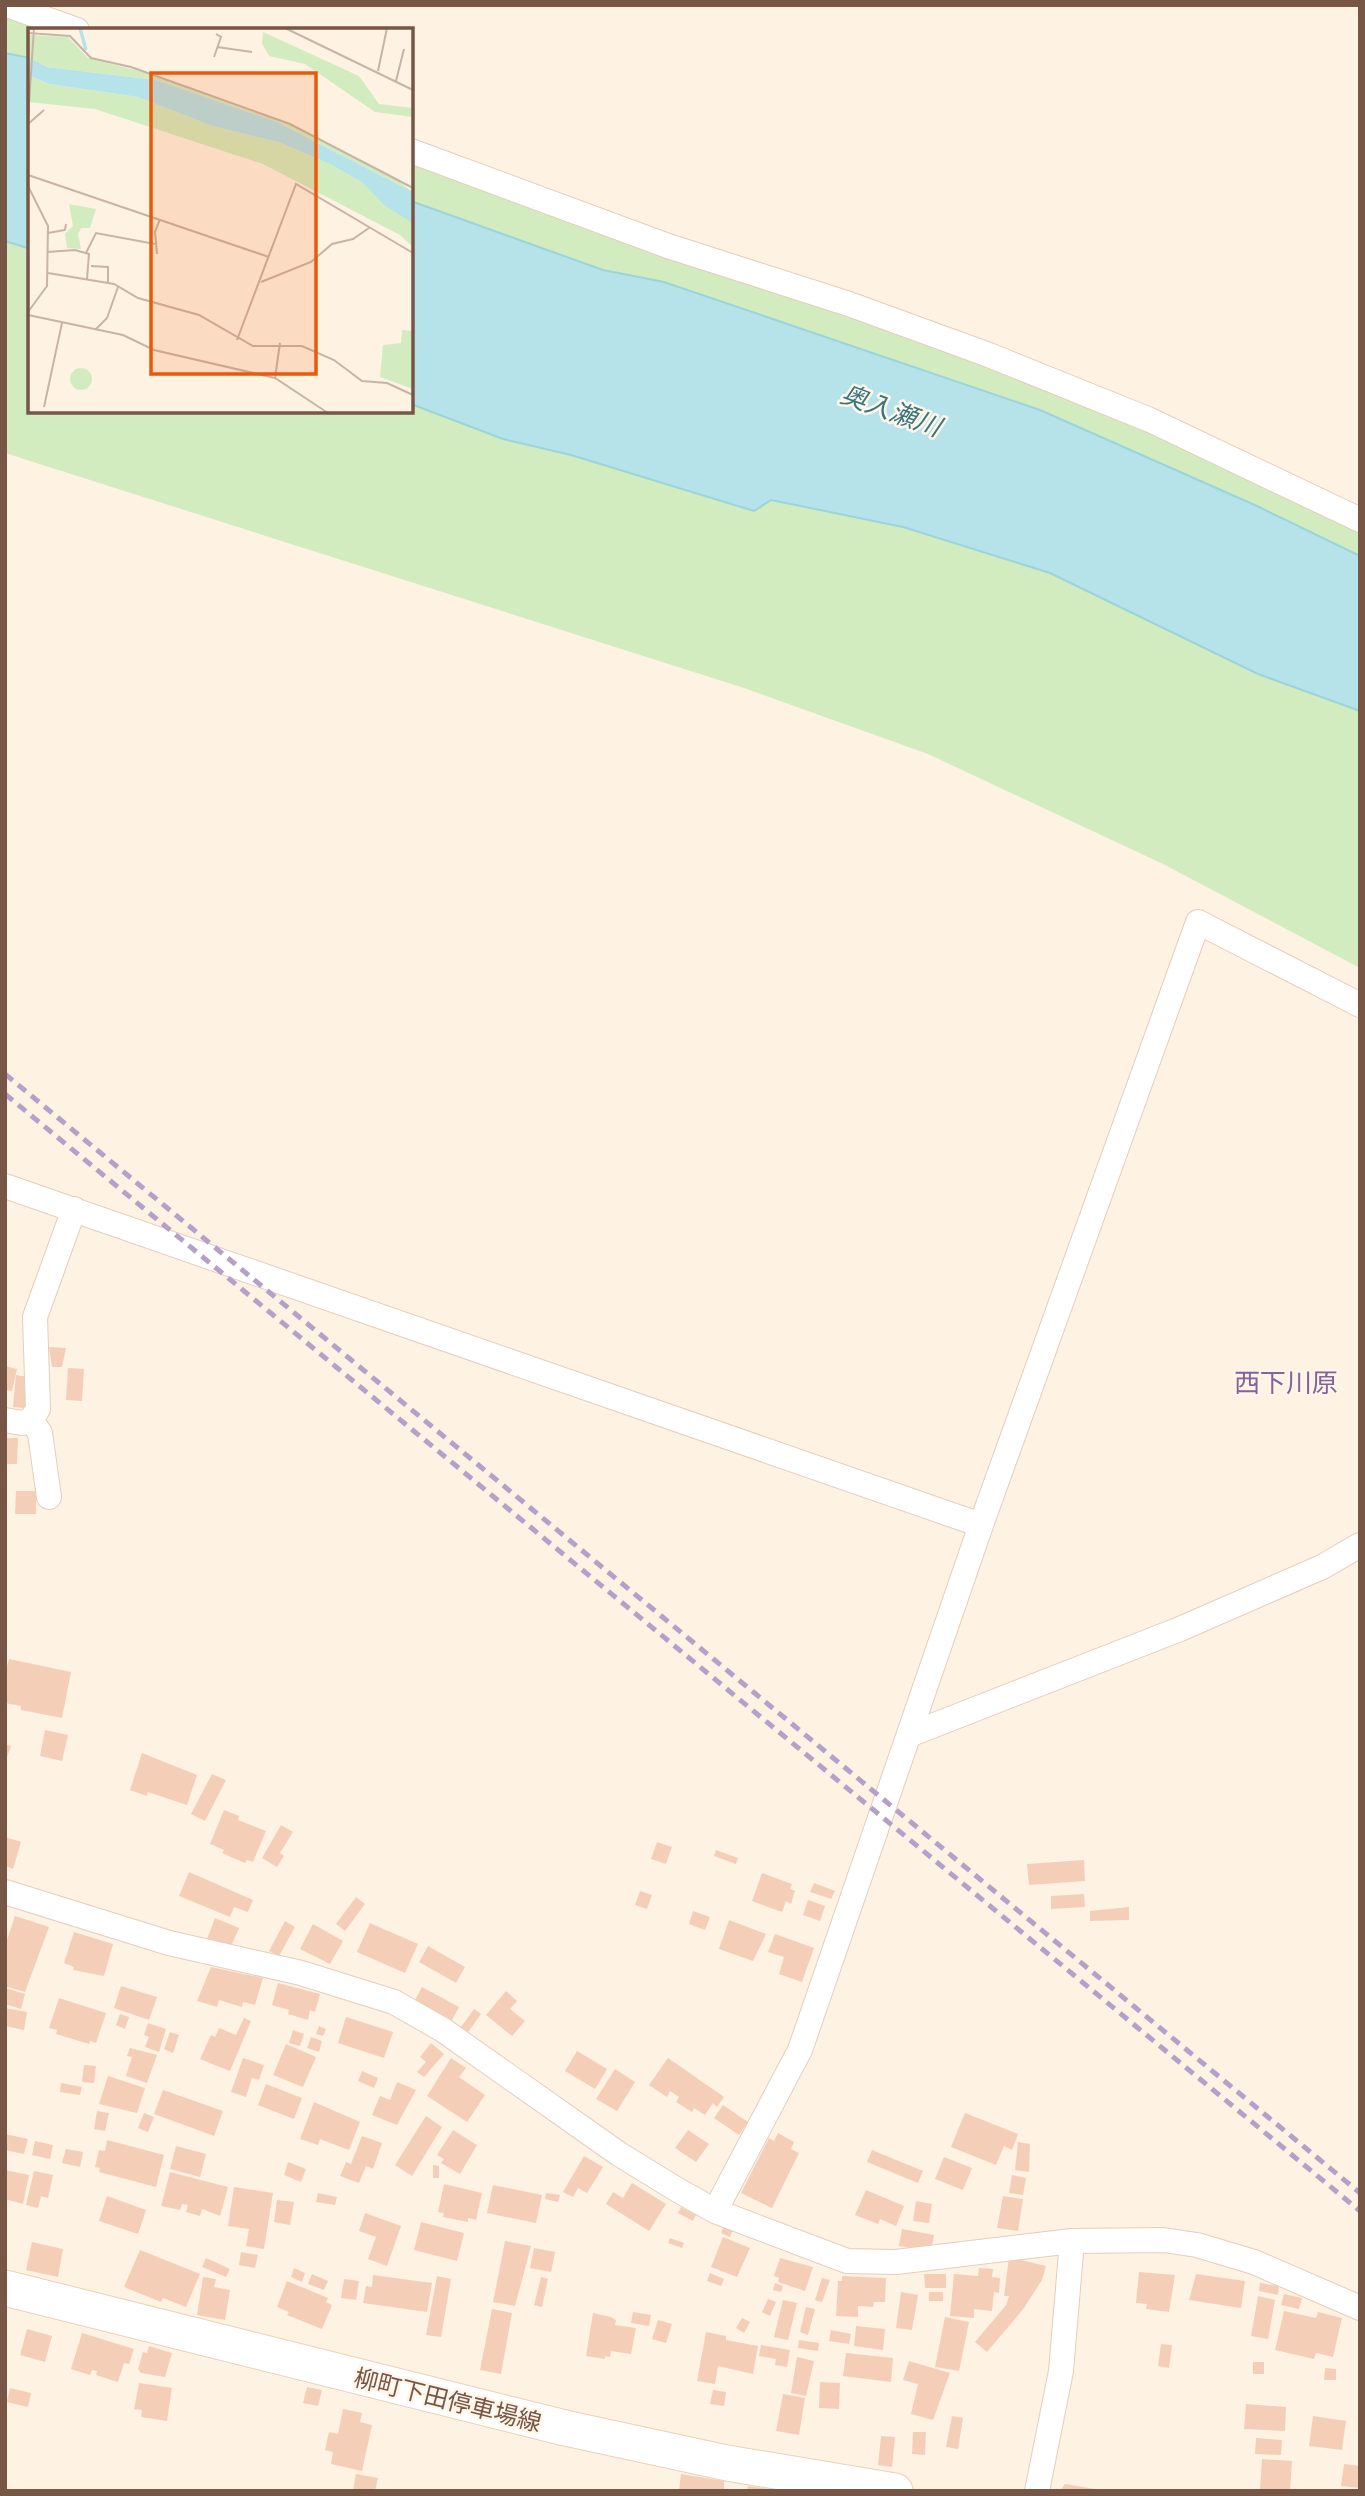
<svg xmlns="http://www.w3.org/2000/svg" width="1365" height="2496" font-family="'Golos Text','Noto Sans JP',sans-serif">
	<rect width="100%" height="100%" fill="#fef2e2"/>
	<path fill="#d3ecbf" d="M5 11 57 30H30V58L5 53Z
		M411 158 839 309 1148 427 1360 528V556L1257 506 1040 410 664 282 603 270 411 201Z
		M5 241 30 249V411H411V404L503 439 571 455 754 511 771 500 903 527 1050 573 1258 674 1360 711V968L1163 864 928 754 744 688 5 453Z"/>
	<path fill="#b5e3e9" stroke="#9bd4db" stroke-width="2" d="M5 53 30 58V249L5 241Z
		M411 201 603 270 664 282 1040 410 1257 506 1360 556V711L1258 674 1050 573 903 527 771 500 754 511 571 455 503 439 411 404Z"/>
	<path fill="#f5ceb8" d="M49 1347 66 1348 62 1367H52Z
		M5 1366 17 1369 12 1391 5 1390Z
		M68 1368 84 1369 82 1401 66 1400Z
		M16 1375 28 1377 25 1408 13 1407Z
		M5 1438H18L17 1464H5Z
		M16 1491H36V1514H15Z
		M9 1659 71 1672 62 1718 21 1710V1706L5 1703V1673Z
		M45 1730 68 1735 62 1761 40 1756Z
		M5 1744 11 1746 6 1760H5Z
		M142 1753 197 1775 187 1805 148 1792 147 1796 130 1790Z
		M212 1774 226 1780 205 1821 191 1814Z
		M224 1810 239 1816 238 1820 266 1831 253 1862 247 1860 245 1863 222 1853 224 1850 210 1844Z
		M281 1825 293 1832 280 1853 284 1856 277 1867 262 1858Z
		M5 1837 21 1842 13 1869 5 1866Z
		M657 1842 672 1847 666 1864 651 1859Z
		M716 1850 738 1858 736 1864 714 1856Z
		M1084 1860 1085 1881 1029 1885 1027 1864Z
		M189 1872 253 1900 248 1912 234 1907 230 1917 179 1896Z
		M762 1873 792 1884 790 1889 795 1891 791 1904 786 1901 782 1912 752 1901Z
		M814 1883 835 1891 831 1899 810 1892Z
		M640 1891 652 1895 647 1909 635 1905Z
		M1084 1894 1085 1907 1051 1909V1896Z
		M356 1897 365 1904 345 1931 336 1924Z
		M808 1900 825 1906 820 1921 803 1915Z
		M1129 1907V1920L1090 1921V1911Z
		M693 1911 710 1917 705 1930 689 1924Z
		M15 1916 49 1927 25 1992 5 1986V1946Z
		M215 1918 239 1928 230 1949 207 1939Z
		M729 1920 766 1934 753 1961 719 1949Z
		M285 1921 295 1927 279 1956 269 1951Z
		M370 1923 418 1944 405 1973 357 1952Z
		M313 1924 343 1941 330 1964 300 1949Z
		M74 1932 113 1944 104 1976 73 1970 74 1967 64 1963Z
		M775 1934 814 1948 802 1982 779 1974 784 1957 768 1952Z
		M428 1946 465 1967 456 1983 419 1962Z
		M211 1967 263 1978 255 2005 243 2002 242 2007 219 2000 217 2007 197 2001Z
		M278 1983 320 1994 315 2012 310 2010 308 2020 288 2014 289 2010 272 2005Z
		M121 1986 157 1997 149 2020 114 2008Z
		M422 1987 459 2007 452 2020 415 2000Z
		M5 1988 25 1994 21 2009 5 2004Z
		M506 1991 517 2001 510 2009 525 2021 512 2036 486 2015Z
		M59 1998 106 2013 96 2043 90 2041 89 2044 56 2034 57 2030 49 2028Z
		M5 2008 27 2012 24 2030 5 2026Z
		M474 2009 481 2014 468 2032 461 2027Z
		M120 2014 129 2017 125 2029 116 2025Z
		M346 2017 393 2032 384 2058 338 2043Z
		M244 2018 251 2021 230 2071 200 2059 211 2035 215 2037 219 2028 236 2035Z
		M148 2023 166 2029 159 2052 145 2047 149 2037 144 2035Z
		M319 2026 326 2029 323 2036 316 2034Z
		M293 2030 304 2034 300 2046 289 2043Z
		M170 2032 179 2035 173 2053 164 2049Z
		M311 2037 322 2041 319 2052 307 2048Z
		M431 2043 444 2054 424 2077 417 2072 426 2062 420 2057Z
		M286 2044 316 2057 303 2087 273 2075Z
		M130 2048 157 2055 147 2083 126 2076 132 2057 127 2056Z
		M577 2051 607 2069 595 2089 565 2071Z
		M243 2058 264 2065 259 2080 252 2078 246 2097 231 2092Z
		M451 2058 466 2068 459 2077 485 2095 467 2122 427 2096Z
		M668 2058 724 2097 717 2107 713 2103 705 2115 694 2108 692 2112 676 2102 679 2097 670 2091 667 2097 649 2085Z
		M84 2065 96 2066 94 2083 82 2082Z
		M615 2069 635 2082 617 2111 596 2099Z
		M362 2071 378 2078 374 2088 358 2081Z
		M108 2076 145 2088 137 2113 99 2104Z
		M397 2082 416 2090 397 2125 372 2115 380 2096 390 2100Z
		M61 2083 82 2087 80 2095 60 2092Z
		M266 2084 302 2098 294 2119 258 2105Z
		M163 2090 223 2111 214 2136 154 2114Z
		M314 2102 360 2122 349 2150 320 2139 318 2145 300 2139Z
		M723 2105 748 2122 739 2135 714 2118Z
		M97 2111 109 2113 105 2131 94 2129Z
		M144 2113 154 2117 148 2132 138 2128Z
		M965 2113 1018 2134 1012 2150 1004 2146 996 2165 951 2147Z
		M426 2116 442 2127 412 2176 395 2165Z
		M453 2130 477 2145 460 2174 441 2163 444 2159 437 2155Z
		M688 2130 709 2144 696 2162 675 2148Z
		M778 2133 794 2142 791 2149 799 2153 772 2208 741 2193 769 2138 774 2141Z
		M5 2134 28 2139 24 2154 5 2150Z
		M362 2136 382 2143 373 2169 366 2166 359 2183 340 2176 346 2162 351 2164Z
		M107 2140 164 2155 156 2187 99 2172 100 2168 95 2167 99 2150 105 2151Z
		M35 2141 53 2145 50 2159 32 2155Z
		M1018 2142 1030 2144 1029 2172 1015 2170Z
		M176 2146 206 2154 200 2177 170 2169Z
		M66 2149 83 2152 80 2167 62 2163Z
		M872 2150 923 2171 918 2183 867 2162Z
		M584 2156 603 2167 587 2193 578 2188 573 2197 563 2192Z
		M944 2157 972 2168 963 2190 935 2179Z
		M288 2162 306 2169 301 2182 284 2175Z
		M433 2165 439 2166V2178H433Z
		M5 2170 29 2175 23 2204 5 2199Z
		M34 2171 53 2175 48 2198 41 2196 38 2208 26 2205Z
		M170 2172 228 2187 220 2216 202 2209 200 2216 186 2212 188 2205 182 2204 180 2210 161 2206Z
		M1012 2175 1026 2178 1023 2195 1009 2193Z
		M632 2183 666 2204 649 2231 606 2204 613 2192 623 2198Z
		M444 2184 482 2193 476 2220 468 2218V2222L443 2217 444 2213 438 2212Z
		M493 2185 542 2195 536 2223 487 2213Z
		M234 2187 273 2193 264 2249 246 2246 249 2229 228 2226Z
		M866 2190 904 2206 896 2226 880 2219 878 2224 855 2215Z
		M318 2193 337 2197 335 2205 316 2202Z
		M546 2193 560 2195 558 2202 545 2199Z
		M107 2196 146 2210 138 2234 99 2221Z
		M1003 2196 1023 2199 1018 2231 997 2228Z
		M277 2200 294 2202 290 2225 274 2222Z
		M916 2201 932 2204 929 2223 913 2221Z
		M681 2207 696 2215 693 2221 678 2213Z
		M365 2213 401 2226 387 2266 368 2259 376 2237 359 2231Z
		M421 2222 464 2233 457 2261 414 2250Z
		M724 2225 733 2229 730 2237 721 2233Z
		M902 2229 934 2235 931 2251 899 2246Z
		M723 2237 750 2248 737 2277 711 2267Z
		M670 2238 684 2243 682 2248 668 2243Z
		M505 2241 531 2246 515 2306 493 2302Z
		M32 2242 63 2249 58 2277 26 2270Z
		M534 2248 555 2252 551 2272 530 2268Z
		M140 2250 200 2274 186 2307 163 2298 161 2302 124 2287Z
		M241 2252 258 2255 255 2268 239 2265Z
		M1009 2257 1046 2266 1042 2280 1024 2308 987 2352 975 2342 1006 2305 1009 2296H1004Z
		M206 2258 230 2269 226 2277 202 2267Z
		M780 2258 813 2267 805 2291 778 2282 779 2278 774 2276Z
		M294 2268 305 2273 302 2282 291 2277Z
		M979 2268 993 2269 992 2277 1000 2278 999 2293 994 2292 992 2311 974 2309V2318L950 2316 954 2274 978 2276Z
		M1139 2272 1175 2275 1169 2312 1146 2309 1147 2304 1136 2303Z
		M710 2273 724 2279 721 2286 707 2281Z
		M312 2274 328 2281 324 2290 308 2284Z
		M924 2274H946V2288H925Z
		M1196 2274 1245 2281 1241 2308 1189 2300Z
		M373 2275 432 2283 427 2312 363 2303 366 2286 372 2287Z
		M437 2276 451 2279 441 2337 426 2335Z
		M842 2276 886 2278 885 2302H874L873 2307 858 2306V2317L836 2316 838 2281H842Z
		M203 2277 216 2279 214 2287 230 2290 225 2320 197 2315Z
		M541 2277 548 2279 542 2307 534 2305Z
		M822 2278 830 2280 822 2302 815 2300Z
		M344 2279 359 2281 356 2300 341 2298Z
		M287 2281 328 2298 326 2302 332 2305 322 2329 287 2315 289 2312 277 2307Z
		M775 2283 783 2286 781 2292 773 2290Z
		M1260 2283 1279 2286 1278 2295 1259 2291Z
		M901 2292 918 2295 912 2330 896 2328Z
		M929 2292H943V2301H929Z
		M1284 2294 1302 2298 1299 2309 1281 2305Z
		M1258 2296 1275 2300 1268 2339 1251 2336Z
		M768 2299 776 2302 770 2316 762 2312Z
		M783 2300 797 2303 788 2340 774 2337Z
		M806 2307 815 2309 808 2335 800 2332Z
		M492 2309 512 2313 501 2374 480 2370Z
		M1284 2311 1316 2318 1318 2312 1342 2318 1333 2357 1316 2353 1314 2359 1275 2350Z
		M633 2312 651 2315 649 2326 631 2323Z
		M593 2313 611 2317 616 2320 615 2325 636 2328 631 2354 611 2351 610 2357 605 2356V2359L586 2356Z
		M945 2317 969 2322 959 2371 935 2367Z
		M742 2318 750 2322 744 2333 736 2328Z
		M658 2320 672 2324 666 2343 652 2339Z
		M856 2326 885 2329 883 2350 854 2346Z
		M27 2329 52 2336 45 2362 20 2355Z
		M831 2330 851 2334 849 2344 829 2341Z
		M706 2332 726 2336V2340L758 2346 753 2374 718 2366 715 2384 697 2381Z
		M82 2333 134 2349 129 2364 124 2363 118 2382 96 2375 97 2371 92 2370 90 2375 71 2369Z
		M799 2340 819 2343 818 2351 798 2348Z
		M1161 2344 1172 2345 1169 2368 1158 2366Z
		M761 2345 790 2350 787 2367 775 2365 776 2359 759 2356Z
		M149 2346 172 2353 165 2377 141 2373 138 2369 143 2352 147 2353Z
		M846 2353 893 2358 891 2382 843 2376Z
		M797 2357 814 2361 806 2396 791 2393Z
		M909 2361 950 2373 933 2420 911 2414 918 2384 903 2380Z
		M1253 2362H1264V2374H1253Z
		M1325 2368 1336 2369V2380H1324Z
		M820 2382 840 2383 839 2409 819 2408Z
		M139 2383 172 2388 167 2421 141 2417 142 2410 134 2409Z
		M307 2387 322 2390 318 2406 303 2403Z
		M10 2388 31 2393 28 2407 7 2402Z
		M713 2390 726 2392 724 2406 710 2404Z
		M783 2394 805 2398 799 2435 776 2431Z
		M1246 2404 1286 2407 1285 2431 1244 2429Z
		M343 2409 362 2413 360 2422 372 2425 362 2471 331 2464 333 2452 325 2450 329 2432 338 2434Z
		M952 2416 963 2418 958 2449 946 2447Z
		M1313 2416 1346 2421 1342 2450 1309 2446Z
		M913 2432H926L925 2455 912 2454Z
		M881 2436 895 2437 892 2467 878 2465Z
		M1256 2438 1282 2440 1281 2455 1255 2454Z
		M1262 2459 1292 2461 1290 2491 1260 2489Z
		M1344 2464 1360 2466V2488L1341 2486Z
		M356 2474 378 2478 375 2491 353 2490Z
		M681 2474 724 2481V2491H679Z
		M1065 2484 1095 2489V2491H1060Z
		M748 2486 770 2489V2491H747Z"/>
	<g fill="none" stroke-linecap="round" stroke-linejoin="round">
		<g stroke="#e3cebd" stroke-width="26">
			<path id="street" d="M7 5 77 30
				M411 151 668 246 849 304 989 355 1150 420 1360 520
				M5 1186 981 1525
				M5 1420 22 1423 31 1420 38 1409 35 1317 74 1209
				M31 1420 40 1433 49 1497
				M909 1735 1180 1629 1322 1567 1360 1545
				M5 1892 169 1943 301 1973 394 2002 443 2030 619 2154 676 2189 715 2211 847 2261 896 2262 1072 2241 1163 2240 1197 2245 1254 2262 1360 2308
				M715 2211 800 2050 981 1525 1198 922 1360 1005
				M1037 2491 1061 2371 1072 2241"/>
		</g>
		<g stroke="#ead0bc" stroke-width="37">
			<path id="secondary" d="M5 2288 565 2428 727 2463 895 2491"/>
		</g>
		<use href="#street" stroke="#fff" stroke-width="24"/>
		<use href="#secondary" stroke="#fff" stroke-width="35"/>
		<path stroke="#b4a0c8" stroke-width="5" stroke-dasharray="10 7" stroke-linecap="butt" d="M5 1074 1360 2193
			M5 1094 1360 2211"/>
	</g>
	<g text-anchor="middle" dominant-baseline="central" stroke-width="5" stroke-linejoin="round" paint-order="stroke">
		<g font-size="24" fill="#775646" stroke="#fff6ea">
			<text transform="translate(448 2399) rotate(14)">柳町下田停車場線</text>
		</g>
		<g font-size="26" font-style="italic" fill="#39767e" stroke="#fff6ea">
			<text transform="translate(891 410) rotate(20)">奥入瀬川</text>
		</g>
		<g font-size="26" fill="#86619b" stroke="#fff6ea">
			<text x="1286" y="1382">西下川原</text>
		</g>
	</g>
	<g transform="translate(28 28)">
		<rect width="385" height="385" fill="#fef2e2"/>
		<path d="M235 4 331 48 351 76 385 80V89L347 84 277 36 241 28 234 16ZM0 7 40 9 60 30 119 45 262 97 361 146 385 164 249 94 128 52 19 39 0 29ZM0 47 21 56 110 69 184 98 250 114 302 136 335 155 385 195V219L372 207 235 136 67 81 0 74ZM41 176 68 181 62 200H53L50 206 53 221 39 220 37 206 45 198ZM374 302 385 303V361L352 349 355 317 373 315ZM42 351a11 11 0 1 1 22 0a11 11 0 1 1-22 0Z" fill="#d3ecbf"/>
		<path d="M0 29 19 39 128 52 249 94 385 164V195L356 177 335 155 302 136 250 114 184 98 110 69 21 56 0 47Z" fill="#b5e3e9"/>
		<path fill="none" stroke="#b5e3e9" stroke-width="3.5" d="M52 0 58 22"/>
		<path fill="none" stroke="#c8b4a4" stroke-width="2" d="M257 0 385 62M0 5 42 8 63 30 103 39 262 96 385 160M189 19 224 24M186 29 193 9 188 6M350 43 359 0M368 53 376 21M0 91 6 0M0 96 16 82M0 147 241 229M0 158 20 198 19 258 0 284M20 205 37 202 38 196M19 224 47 222 61 226 59 251M58 225 68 205 127 216M129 226 127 204 132 191M63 238 80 239V255M20 245 86 256 110 270 171 287 225 318H274L306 332 334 353 359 355 385 367M233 254 283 234 304 216 325 211 341 200M0 287 95 307 126 322 247 350 300 385M67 302 79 290 90 259M209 312 268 156 385 225M247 350 252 315M16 379 34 295"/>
		<path fill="#e8590c" fill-opacity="0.15" stroke="#e8590c" stroke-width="3.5" d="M123 45H288V346H123Z"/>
		<rect width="385" height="385" fill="none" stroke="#775646" stroke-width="3.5"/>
	</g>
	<rect width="1365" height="2496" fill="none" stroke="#775646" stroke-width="14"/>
</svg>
